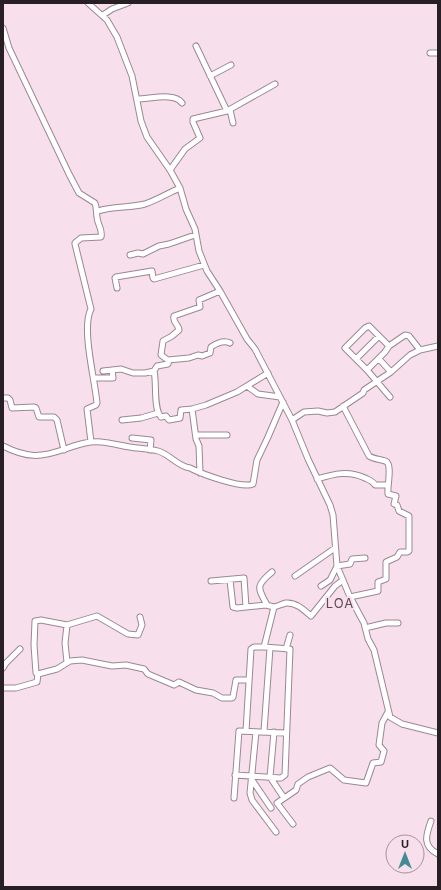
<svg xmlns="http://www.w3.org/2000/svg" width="441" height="890" font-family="Inter,sans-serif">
	<rect width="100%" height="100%" fill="#f7dfec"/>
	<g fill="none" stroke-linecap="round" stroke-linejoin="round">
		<g stroke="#9c8793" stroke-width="7">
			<path id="minor" d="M88 3 107 20 117 37 132 76 141 121 147 137 170 170 180 188 186 209 195 229 199 251 207 271 220 291 247 339 255 349 292 420 308 459 330 505 333 515 337 566 350 597 364 623 368 639 374 650 390 717 402 724 438 733
				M103 15 112 9 128 3
				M3 28 9 48 69 174 79 193 95 203C97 208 96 212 97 217 97 224 103 229 101 237L81 238 75 243V244L91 309C81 328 95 380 97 403L96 405 87 409 91 442
				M196 46 227 111
				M430 53H438
				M210 76 231 65
				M137 99C150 99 175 92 182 103
				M230 110 233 123
				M170 170 185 149 200 138 193 122V119L227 111 275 84
				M98 211C113 206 130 208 145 204 157 200 168 193 180 188
				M130 255 138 253 143 254 159 246 169 244 195 235
				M117 288 115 278 116 277 152 271 153 278 154 279 204 265
				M389 346 369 326 365 328 345 348 367 370 390 397
				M356 359 379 336
				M379 359 391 372
				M168 360 189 358 198 355 202 356 210 353 211 347C217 343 224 340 230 343
				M367 370 385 352 389 346 405 335 409 336 420 350
				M103 371 121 369 133 373H145L154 371 157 366 168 364 169 361 161 355 163 341 172 336 179 330C179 325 172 322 174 316L200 307 199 300 220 291
				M154 371C157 383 153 408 161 417L166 416 169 420 180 418 181 410 192 409 206 405 237 392 268 373
				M94 378H113L112 370
				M247 386 258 394 280 397
				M3 398H8L10 400 12 408 34 407 36 408 39 417H54L57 420 64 450
				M343 406 369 456C375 460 383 459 387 462 392 468 387 486 388 494L396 496 394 504 397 505 399 511 409 516V551L407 552H400L397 557 386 562V579L378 582V591L350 597
				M192 409 196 439 199 446 200 473
				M122 420 141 418 158 413
				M292 420 304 412 318 411 327 413 335 412 363 393 364 390 391 372 410 355 420 350 438 346
				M196 435H227
				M132 438 151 440 150 450
				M3 446C27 458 40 458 65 449 77 445 87 441 101 442 113 443 125 447 137 448 144 449 151 449 158 451 171 455 177 466 190 468 202 474 242 489 253 484L257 460 268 437 283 402
				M317 479C334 474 348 470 365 478 369 480 373 481 375 485H388
				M295 576 335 548
				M230 580 233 607 237 608 246 607
				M211 581 244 578 246 607 266 605 274 607
				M321 586 330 580 337 566 350 564 352 559 365 558
				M267 605C258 588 255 586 272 572
				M67 625 65 643 67 662
				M365 628 386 623H398
				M286 649 290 635
				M3 668 6 663 20 649
				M38 674 57 669 70 661 82 660 112 666 126 665 144 669 148 674 174 685 179 682 196 690 213 693 222 698H232L233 697 236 680H249
				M3 688H16L37 682 38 674 36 673 34 645 35 621 41 620 67 625 97 616 128 634 138 635 142 625 140 617
				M246 731 251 649 254 647H264
				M264 731 270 648
				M256 732 250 793 252 800 276 832
				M274 732 270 777 284 798
				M235 775 281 778 285 775 290 649 264 647 274 607C278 606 282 604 286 603 296 602 304 610 311 616L335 586 343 580
				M252 780 271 808
				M234 798 239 731 286 733
				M431 821C426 835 422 846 438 854
				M293 824 277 803 296 790 298 784 308 777 330 768 344 780 366 783 373 763 381 762 384 751 379 745 382 723 388 712"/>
		</g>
		<use href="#minor" stroke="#fff" stroke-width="5"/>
	</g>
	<g text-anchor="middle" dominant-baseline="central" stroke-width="4" stroke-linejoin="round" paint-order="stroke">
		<g font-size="13" letter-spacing="1" fill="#5c4954" stroke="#f7dfec">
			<text x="340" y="603">LOA</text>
		</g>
	</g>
	<rect width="441" height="890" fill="none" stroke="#281f24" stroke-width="8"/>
	<g transform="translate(405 854)"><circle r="19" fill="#f7dfec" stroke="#a4929c"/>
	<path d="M0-3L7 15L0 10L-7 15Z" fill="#458b95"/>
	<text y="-6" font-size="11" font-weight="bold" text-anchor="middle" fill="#281f24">U</text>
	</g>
</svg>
